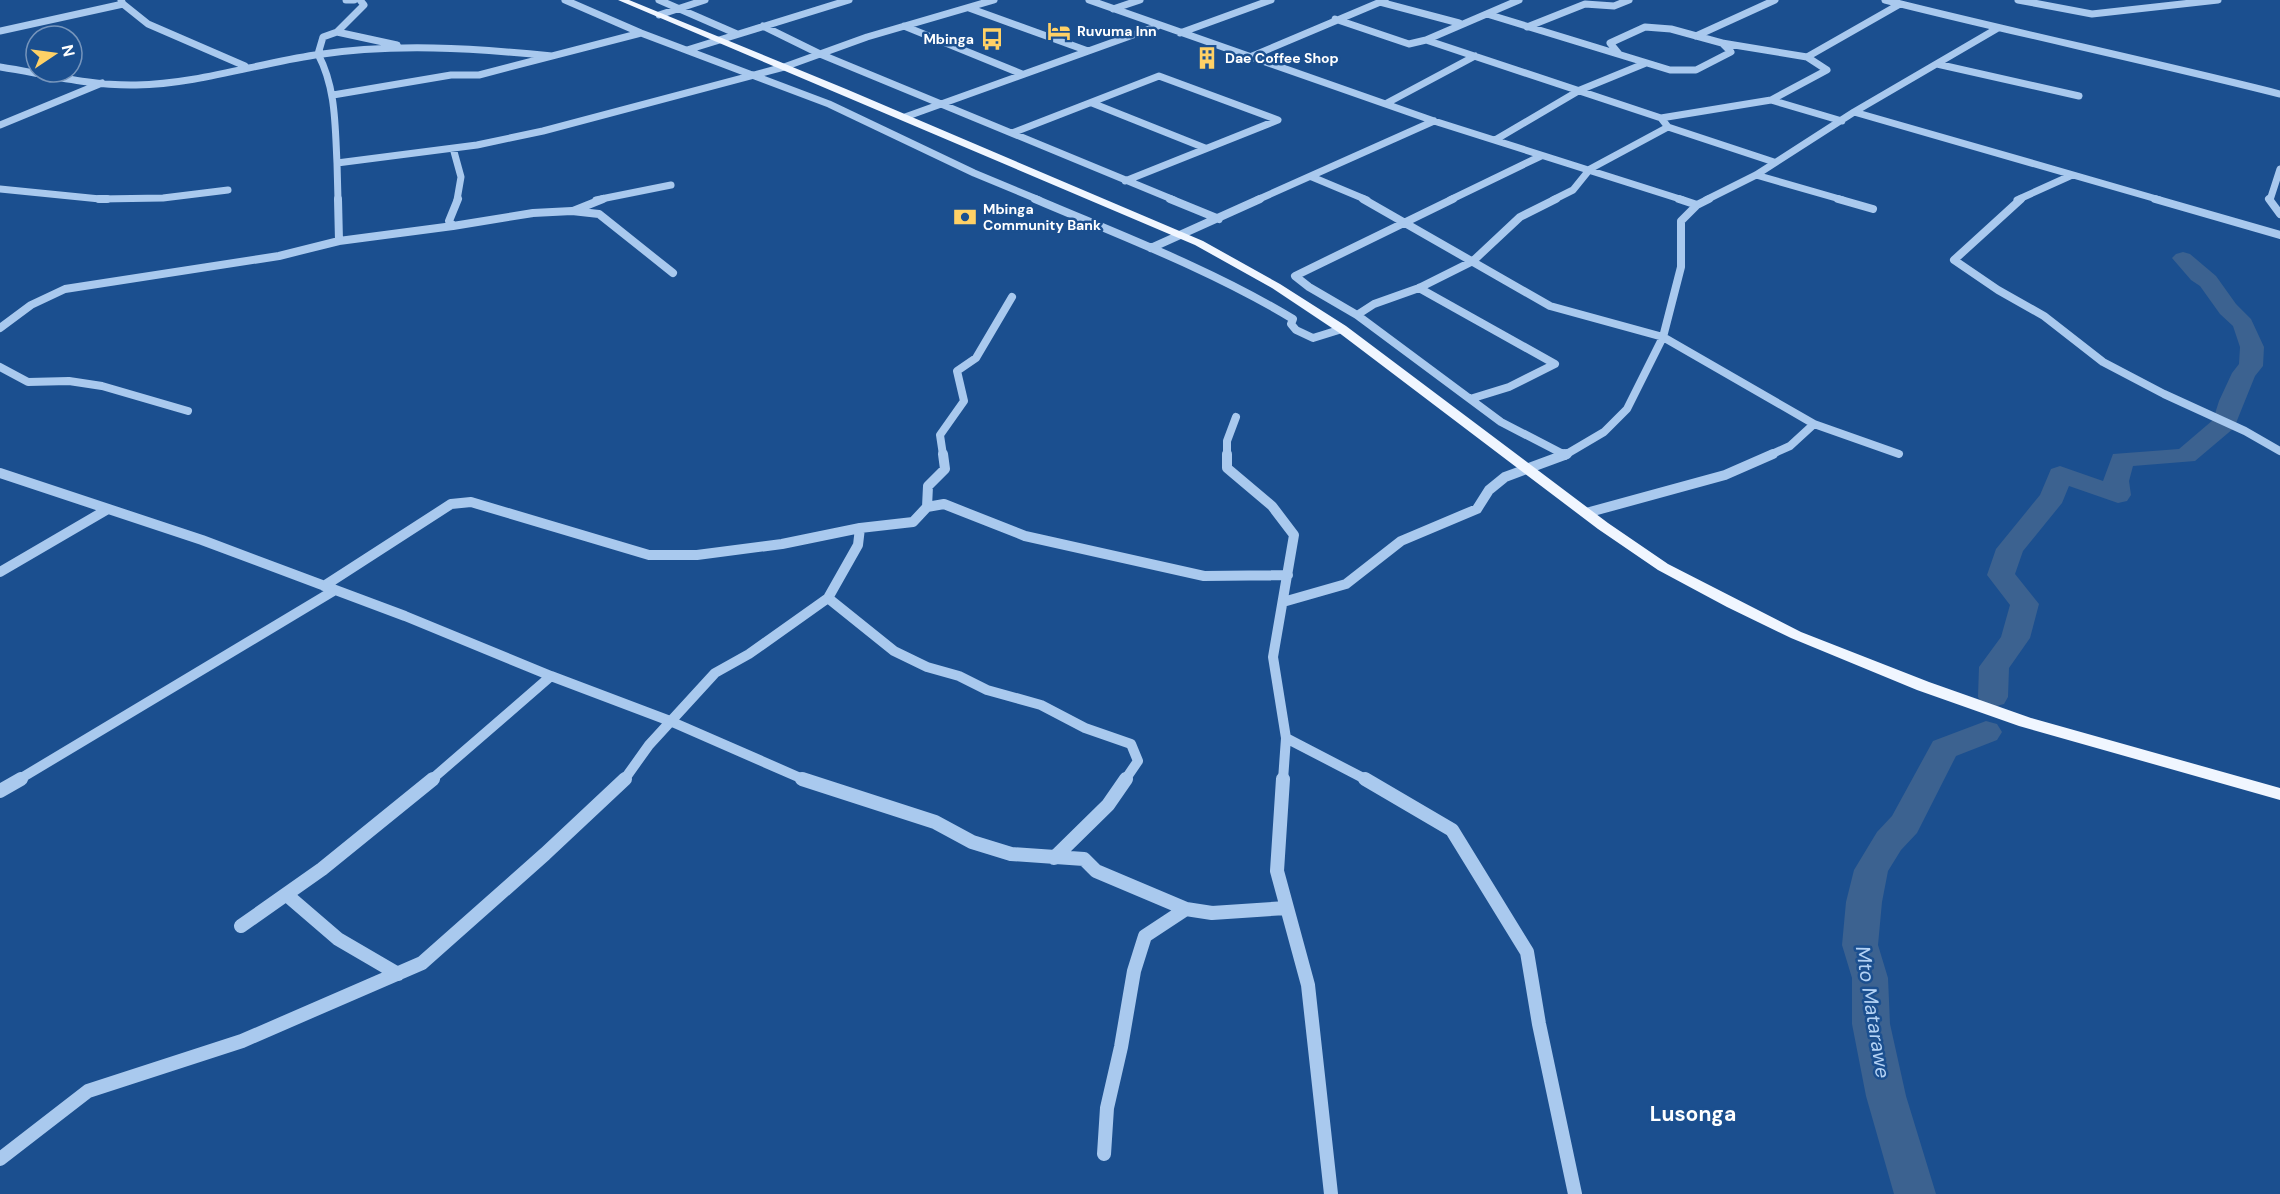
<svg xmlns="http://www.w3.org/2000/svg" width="2280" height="1194" font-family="'DM Sans',sans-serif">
	<rect width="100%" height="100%" fill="#1b4f8f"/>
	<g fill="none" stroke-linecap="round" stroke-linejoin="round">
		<path fill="#3c6290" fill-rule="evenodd" d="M2183 252 2190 254 2216 276 2236 304 2251 319 2264 347 2263 366 2255 376 2234 428 2195 461 2133 466 2129 481 2131 495 2127 501 2118 503 2069 486 2062 503 2023 551 2015 574 2039 604 2030 638 2009 668 2008 697 2004 704 1993 707 1982 704 1978 697 1979 667 2001 637 2010 605 1987 575 1996 549 2040 495 2051 469 2060 466 2103 481 2113 454 2179 449 2213 420 2219 401 2232 373 2239 364 2240 347 2233 326 2220 314 2200 286 2191 280 2172 258 2176 254Z
			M1986 721 1997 724 2002 732 1997 740 1956 756 1917 833 1901 850 1888 871 1882 902 1878 945 1888 978 1890 1024 1906 1096 1936 1194H1894L1866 1096 1852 1024V978L1842 945 1846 902 1854 870 1877 832 1892 816 1933 741Z"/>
		<path stroke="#a9c9ee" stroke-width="7" d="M346 0H354
			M565 0 641 33 829 104 974 173 1039 200
			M659 0 737 34
			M1089 0 1434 121 1683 200
			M1885 0C2016 33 2149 61 2280 94
			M2018 0 2092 14 2218 0
			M1380 2 1459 23
			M123 4 148 24 245 66
			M969 8 1088 51
			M1113 9 1140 0
			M1487 14 1670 70H1696L1731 52 1722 43 1671 29 1645 27 1610 43 1619 54
			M659 15 705 0
			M1335 19 1409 44 1426 40 1661 118 1668 127 1774 162
			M763 26 820 54 1174 200
			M904 26 1022 74
			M1527 27 1585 4 1614 6 1629 0
			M0 31 123 4 121 0
			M337 32 397 45
			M1180 33 1271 0
			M1696 36 1775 0
			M1426 40 1519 0
			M1722 43 1807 57 1900 4
			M687 50 849 0
			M1250 57 1385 0
			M1937 64 2079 96
			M0 67C45 74 90 86 136 85 196 84 256 64 315 55 394 43 473 48 552 56
			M333 95 451 75H479L641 33
			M1771 100 1842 121
			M1092 103 1205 148
			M1387 103 1475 56
			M1854 112 2160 200
			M905 117 1158 26
			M1661 118 1771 100 1827 70 1807 57
			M0 125 102 83
			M1012 133 1159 76 1278 120 1125 181
			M1495 140 1580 90 1646 63
			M453 148 461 177 457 200
			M337 163C335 125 336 88 318 54L323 37 337 32 364 5 360 0
			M1756 175 1843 200
			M1312 177 1367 200
			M0 189 100 199 163 198 228 190
			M338 200 337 163 477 145 543 131 784 67 867 37 994 0
			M596 200 671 185
			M1257 200 1434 121
			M1450 200 1541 156
			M1553 200 1573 190 1590 169 1668 127
			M1706 200 1756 175 1854 112 1998 28
			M2017 200 2070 176
			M2270 200 2280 169"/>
		<path stroke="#a9c9ee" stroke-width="8" d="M99 199H107
			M458 199 449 221 453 226 533 213 572 211 599 214 673 273
			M1035 199C1122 236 1212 270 1293 319L1291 324 1296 330 1313 338 1342 329
			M1170 199 1219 219
			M1363 199 1550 306 1663 337 1814 424 1899 454
			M1453 199 1295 276 1309 287 1357 315 1501 422 1565 455
			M1679 199 1697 205
			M1838 199 1873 209
			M2021 199 1954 260 1998 290 2044 316 2103 362 2164 394 2245 431 2280 451
			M2155 199 2280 235
			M2269 199 2280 214
			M573 211 603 199
			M339 241 453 226
			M1151 248 1260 199
			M1419 288 1555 364 1509 387 1470 399
			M1357 315 1374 304 1419 288 1473 261 1520 217 1556 199
			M0 328 31 305 65 289 279 256 339 241 338 199
			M0 367 28 382 69 381 102 386 188 411
			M943 455 940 435 964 401 957 371 976 358 1012 297
			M1227 455V441L1236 417
			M1565 455 1604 432 1627 409 1663 337 1681 267V221L1697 205 1709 199
			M1770 455 1790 446 1814 424"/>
		<path stroke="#a9c9ee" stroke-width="10" d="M1227 454V468L1272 506 1294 535 1273 657 1286 738 1283 780
			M1562 454 1565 455
			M0 473 202 540 405 616 551 676 670 721 805 780
			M927 507 944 504 1025 536 1204 576 1288 575
			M1586 513 1725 475 1773 454
			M0 572 108 509
			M324 586 451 504 471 502 649 555H697L782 544 860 528 913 522 927 507 928 486 945 469 943 454
			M828 598 894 651 927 667 959 676 987 690 1041 705 1085 728 1131 744 1138 761 1125 780
			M1283 602 1346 584 1401 541 1477 509 1489 490 1505 477 1567 454
			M1286 738 1367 780
			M18 780 335 590
			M431 780 551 676
			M624 780 649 745 715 673 749 654 828 598 858 545 860 528"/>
		<path stroke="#a9c9ee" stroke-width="14" d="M802 779 935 822 972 842 1011 854 1084 859 1096 871 1186 909
			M1283 779 1277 871 1308 985 1331 1194
			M1365 779 1452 830 1527 952 1539 1024 1575 1194
			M0 791 21 779
			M1054 858 1108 805 1126 779
			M288 896 338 939 398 974
			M241 926 322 869 433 779
			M1104 1154 1107 1108 1121 1047 1134 971 1145 936 1186 909 1212 913 1286 908
			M0 1159 88 1091 242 1041 422 963 545 854 625 779"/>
		<path fill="#f0f6ff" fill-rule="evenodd" d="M618 0H629L846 89 1203 241 1280 284 1346 326 1608 523 1668 564 1801 632 1929 682 2031 718 2280 788V800L2019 726 1917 690 1791 638 1727 607 1658 570 1598 529 1338 332 1272 288 1195 245Z"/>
	</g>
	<defs>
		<g id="hotel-bare" transform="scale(1.8)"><path d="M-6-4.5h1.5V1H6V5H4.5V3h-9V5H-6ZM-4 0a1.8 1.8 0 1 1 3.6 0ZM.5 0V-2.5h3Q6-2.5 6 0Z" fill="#ffd166" stroke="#1b4f8f" stroke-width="2.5" paint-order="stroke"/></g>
		<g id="bus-bare" transform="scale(1.8)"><path d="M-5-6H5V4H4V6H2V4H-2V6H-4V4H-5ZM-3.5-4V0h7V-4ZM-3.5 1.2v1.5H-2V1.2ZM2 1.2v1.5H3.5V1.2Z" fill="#ffd166" stroke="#1b4f8f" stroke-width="2.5" paint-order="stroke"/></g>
		<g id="building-bare" transform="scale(1.8)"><path d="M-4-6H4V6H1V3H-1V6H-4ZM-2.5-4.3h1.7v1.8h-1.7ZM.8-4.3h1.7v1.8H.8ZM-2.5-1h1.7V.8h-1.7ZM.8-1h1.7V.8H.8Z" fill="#ffd166" stroke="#1b4f8f" stroke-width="2.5" paint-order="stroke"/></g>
		<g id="bank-bare" transform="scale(1.8)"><path d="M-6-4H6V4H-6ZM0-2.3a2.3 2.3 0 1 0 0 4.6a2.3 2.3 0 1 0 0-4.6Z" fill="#ffd166" stroke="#1b4f8f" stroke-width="2.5" paint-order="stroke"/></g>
	</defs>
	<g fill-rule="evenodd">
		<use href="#hotel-bare" x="1059" y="31"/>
		<use href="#bus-bare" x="992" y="39"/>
		<use href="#building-bare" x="1207" y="58"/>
		<use href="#bank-bare" x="965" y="217"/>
	</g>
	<g text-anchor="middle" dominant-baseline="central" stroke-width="5" stroke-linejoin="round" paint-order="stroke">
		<g font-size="14" font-weight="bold" fill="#fff" stroke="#1b4f8f" text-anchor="start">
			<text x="1077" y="31">Ruvuma Inn</text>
			<text x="974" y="39" text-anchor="end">Mbinga</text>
			<text x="1225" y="58">Dae Coffee Shop</text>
			<text x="983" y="209">Mbinga<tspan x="983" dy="16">Community Bank</tspan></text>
		</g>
		<g font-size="20" font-style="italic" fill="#b5d3f5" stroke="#1b4f8f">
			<text transform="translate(1873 1012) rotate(81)">Mto Matarawe</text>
		</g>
		<g font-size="21" font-weight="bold" fill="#fff" stroke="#1b4f8f">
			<text x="1693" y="1114">Lusonga</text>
		</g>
	</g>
	<g transform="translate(54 54) rotate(77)"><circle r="28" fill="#1b4f8f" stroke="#7695bc" stroke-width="1.5"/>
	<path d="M0-4.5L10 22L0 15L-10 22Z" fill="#ffd166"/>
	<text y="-9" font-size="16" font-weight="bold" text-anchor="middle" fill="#ffffff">N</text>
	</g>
</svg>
